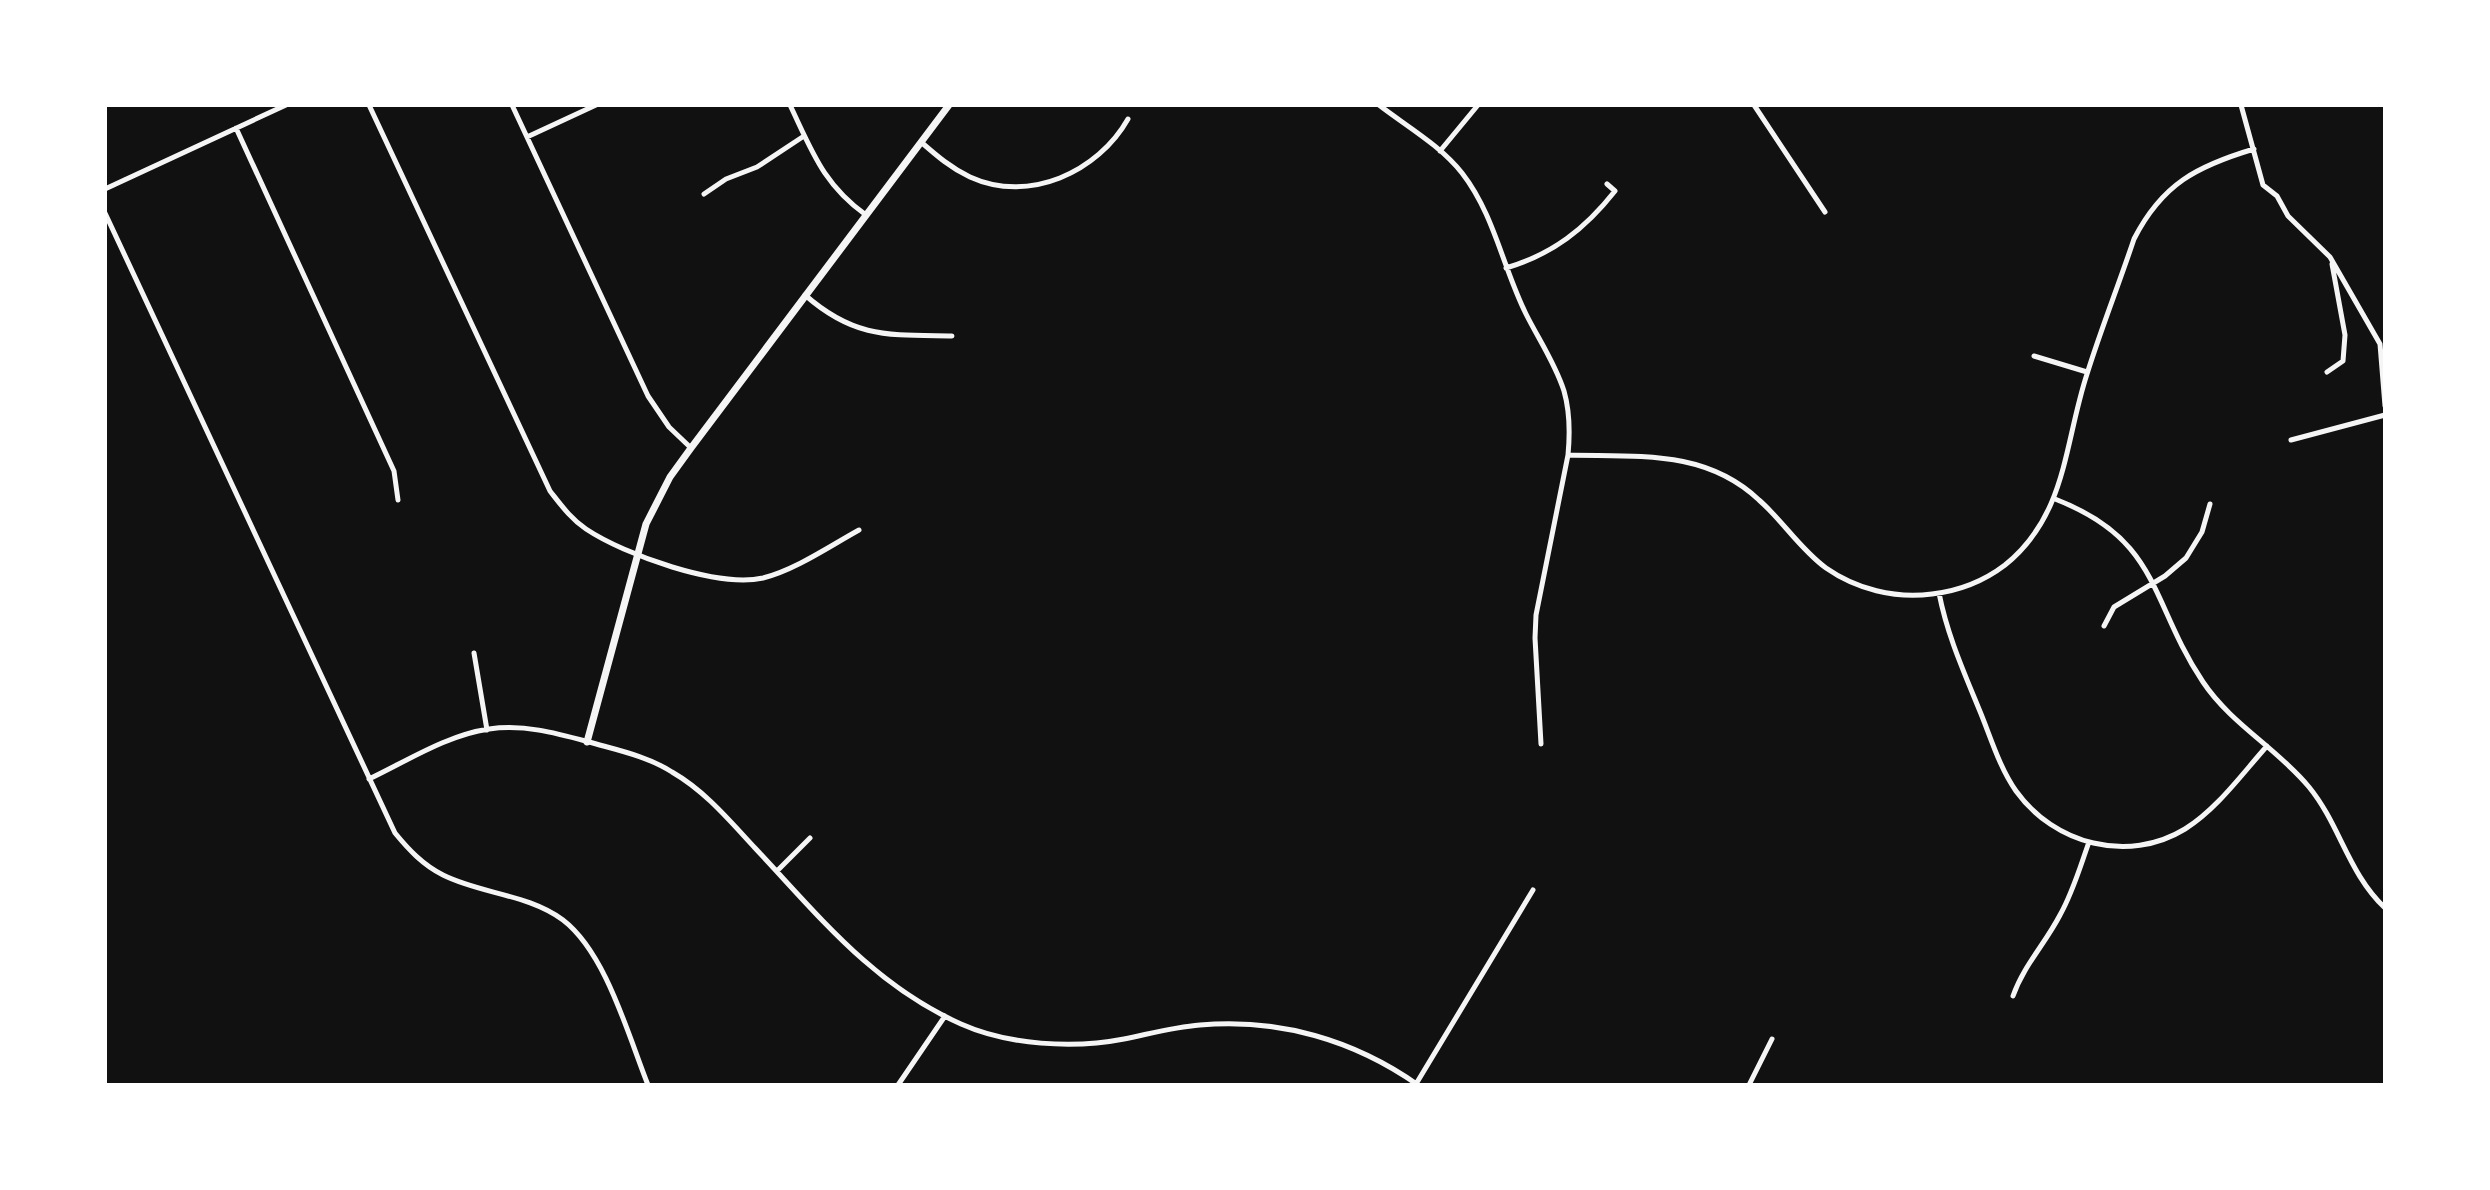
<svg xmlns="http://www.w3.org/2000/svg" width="2490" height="1190" font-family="'Titillium Web',sans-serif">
	<rect width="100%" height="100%" fill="#111"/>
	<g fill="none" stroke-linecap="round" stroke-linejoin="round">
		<path stroke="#f5f5f5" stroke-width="5" d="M369 105 550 491C561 505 571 519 586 529 625 555 718 588 763 578 795 570 830 546 859 530
			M512 105 648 396 669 427 691 448
			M790 105C812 151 823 184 866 215
			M1379 105C1406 126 1440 145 1462 173 1494 214 1503 268 1526 314 1539 340 1555 363 1564 391 1570 412 1570 434 1568 455L1536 615 1535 638 1541 744
			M1754 105 1825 212
			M2241 105 2263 185 2277 196 2288 216 2330 257 2380 344 2385 406
			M236 128 394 471 398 500
			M527 137 596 105
			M921 142C937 156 951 168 970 177 1029 204 1098 172 1128 119
			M1440 151 1478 105
			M105 189 286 105
			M704 194 726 179 757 167 804 136
			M105 213 395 833C409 850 423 865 443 875 481 894 528 894 563 920 606 953 628 1035 648 1085
			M1506 268C1553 254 1585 229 1615 191L1607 184
			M805 295C855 339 890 335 952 336
			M2034 356 2087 372
			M2327 372 2343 361 2345 335 2332 264
			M2291 440 2385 415
			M1568 455C1637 457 1705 449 1759 500 1783 521 1800 549 1826 568 1856 589 1895 599 1932 594 1958 591 1984 581 2005 565 2067 515 2064 444 2087 374 2101 329 2119 284 2134 239 2162 184 2197 166 2254 149
			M2055 499C2161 540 2149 601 2203 682 2231 724 2278 749 2309 787 2340 825 2348 873 2385 908
			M1939 593C1947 634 1963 670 1979 709 1990 735 1999 767 2016 791 2054 844 2128 864 2185 829 2217 809 2242 774 2267 746
			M2104 626 2114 607 2165 576 2186 558 2202 532 2210 504
			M474 653 487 730
			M369 779C407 761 447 735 489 729 524 724 556 733 589 742 617 750 647 756 672 772 705 791 729 820 755 848 819 916 873 985 961 1024 1008 1045 1073 1049 1124 1039 1149 1034 1174 1027 1200 1025 1279 1018 1354 1040 1418 1085
			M777 871 810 838
			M2013 996C2024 965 2045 944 2060 915 2073 892 2080 867 2089 842
			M1416 1084 1533 890
			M898 1085 945 1016
			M1749 1085 1772 1039"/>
		<path stroke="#f5f5f5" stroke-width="7" d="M587 742 646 524 670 477 691 448 949 105"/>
	</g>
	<rect width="2490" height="1190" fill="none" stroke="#ffffff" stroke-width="214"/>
</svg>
